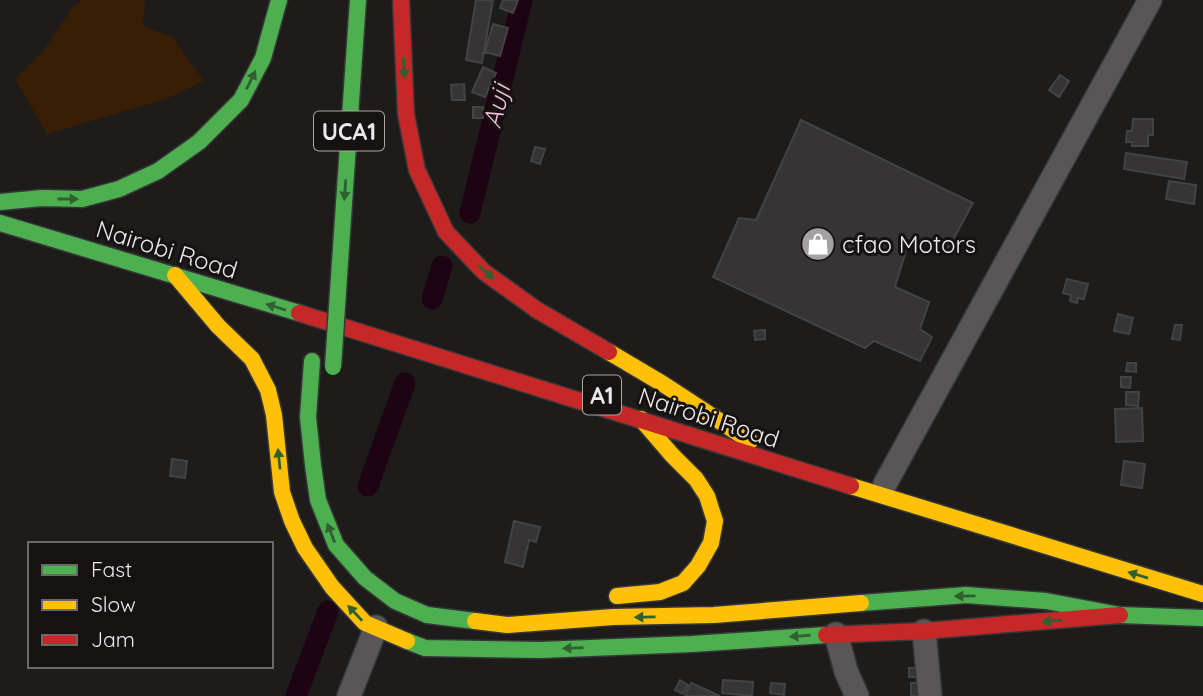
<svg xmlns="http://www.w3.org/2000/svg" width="1203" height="696" font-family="Quicksand,sans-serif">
	<rect width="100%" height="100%" fill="#1d1c1b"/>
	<path fill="#381e04" d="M82 0H145L143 26 172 37 204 81 166 99 47 134 15 79 43 51 72 8Z"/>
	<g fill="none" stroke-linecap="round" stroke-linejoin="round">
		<path stroke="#1e0313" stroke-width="21" d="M470 213 522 0
			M432 299 442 266
			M368 486 405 383
			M296 696 328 611"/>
	</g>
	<path fill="#363434" stroke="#444343" stroke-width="2" d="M476 0H493L482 63 466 60Z
		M503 0H518L513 13 500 8Z
		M493 24 508 28 500 56 485 52Z
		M483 67 496 73 485 97 472 92Z
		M1060 75 1069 81 1059 97 1049 90Z
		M464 84 465 100H452L451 85Z
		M473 107H483V118H473Z
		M1133 119H1153V135H1148V146H1132V142H1126L1127 131H1132Z
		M801 120 973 203 947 251 910 238 895 287 929 302 920 329 932 337 920 361 874 341 865 348 713 277 739 218 756 220Z
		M535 147 545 149 540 164 531 161Z
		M1126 153 1187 162 1184 179 1124 169Z
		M1169 181 1196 185 1194 204 1166 199Z
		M1067 279 1088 284 1084 299 1078 298 1077 303 1070 301 1071 295 1063 293Z
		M1118 314 1133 318 1129 334 1114 331Z
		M1175 325H1182L1180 340 1172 339Z
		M765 330V339L755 340 754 331Z
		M1127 363H1136V372L1126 371Z
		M1121 377H1131L1130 388 1121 387Z
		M1126 392H1139L1138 406 1126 405Z
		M1142 408 1143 441 1116 442 1115 409Z
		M172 459 187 461 185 478 170 476Z
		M1124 461 1145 464 1142 488 1121 485Z
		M514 521 540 527 536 542 529 540 523 567 505 562Z
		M909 668H922V677H909Z
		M680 680 688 685 683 694 675 690Z
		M723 680 753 682 752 696 722 693Z
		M691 683 720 696H685Z
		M771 683 785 684 784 695 770 693Z
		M911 683H922V696H911Z"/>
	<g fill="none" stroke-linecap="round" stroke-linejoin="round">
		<g stroke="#383737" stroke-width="26">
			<path id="street" d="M885 484 1150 0
				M924 631 930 696
				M836 634 846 671 857 696
				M349 696 376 627"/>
		</g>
		<g stroke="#383737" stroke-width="19">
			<path id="fast" d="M0 202 42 198 82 199 119 189 158 171 199 142 241 100 263 58 279 0
				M0 223 299 313
				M340 262 358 0
				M312 361 308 417 313 465 318 500 336 545 365 578 395 601 427 615 475 621
				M861 603 966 595 1046 601 1120 615 1203 618
				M407 641 425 648 540 650 692 644 826 635"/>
		</g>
		<g stroke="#383737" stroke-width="19">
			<path id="slow" d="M175 275 218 326 252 359 268 390 274 415 282 492 292 521 305 548 332 587 365 623 407 641
				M609 352 663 384 750 441
				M851 486 1203 594
				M617 596 660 592 683 583 698 566 711 543 715 521 707 496 696 479 672 455 641 419
				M475 621 507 625 613 617 714 615 861 603"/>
		</g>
		<g stroke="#383737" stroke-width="19">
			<path id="jam" d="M401 0 406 114 417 170 446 232 484 272 537 310 609 352
				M299 313 851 486
				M826 635 924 631 1120 615"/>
		</g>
		<use href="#street" stroke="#585656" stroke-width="23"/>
		<use href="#fast" stroke="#4caf50" stroke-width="16"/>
		<use href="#slow" stroke="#ffc107" stroke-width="16"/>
		<use href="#jam" stroke="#c62828" stroke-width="16"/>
		<g stroke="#383737" stroke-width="19" stroke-linecap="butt">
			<path id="fast-bridge" d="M333 367 340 262"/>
		</g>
		<use href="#fast-bridge" stroke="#4caf50" stroke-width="16"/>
	</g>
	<defs><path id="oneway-solid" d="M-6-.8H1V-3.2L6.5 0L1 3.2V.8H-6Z" transform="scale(1.75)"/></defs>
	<g fill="#306030">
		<use href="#oneway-solid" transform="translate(404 68) rotate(87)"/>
		<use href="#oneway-solid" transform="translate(251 80) rotate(-64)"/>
		<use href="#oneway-solid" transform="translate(345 190) rotate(94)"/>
		<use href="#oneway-solid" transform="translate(68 199)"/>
		<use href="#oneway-solid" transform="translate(486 272) rotate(41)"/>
		<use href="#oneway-solid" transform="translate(276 307) rotate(-163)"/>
		<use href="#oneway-solid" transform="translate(279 459) rotate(-96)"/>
		<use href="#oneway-solid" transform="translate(331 533) rotate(-111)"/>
		<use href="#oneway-solid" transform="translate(1138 575) rotate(-163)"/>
		<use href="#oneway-solid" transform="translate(965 596) rotate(179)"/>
		<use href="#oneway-solid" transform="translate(355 613) rotate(-133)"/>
		<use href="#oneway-solid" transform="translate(645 617) rotate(179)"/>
		<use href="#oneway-solid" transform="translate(1052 621) rotate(175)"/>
		<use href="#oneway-solid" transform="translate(800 636) rotate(176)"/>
		<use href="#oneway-solid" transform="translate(573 648) rotate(178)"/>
	</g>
	<defs>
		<g id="shop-disc" transform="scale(1.75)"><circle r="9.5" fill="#a3a1a1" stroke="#151211"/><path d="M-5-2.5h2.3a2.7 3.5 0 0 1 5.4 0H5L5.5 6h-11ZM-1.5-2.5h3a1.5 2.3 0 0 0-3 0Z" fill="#fff"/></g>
	</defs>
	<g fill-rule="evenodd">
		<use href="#shop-disc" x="818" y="244"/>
	</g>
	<g text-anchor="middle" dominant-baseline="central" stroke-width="6" stroke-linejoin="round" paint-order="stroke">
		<g fill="#151211" stroke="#aba8a8" stroke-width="2">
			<rect x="314" y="111.5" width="70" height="39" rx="5"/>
			<rect x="583" y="375.5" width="38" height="39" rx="5"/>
		</g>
		<g font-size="23" font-weight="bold" fill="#ebe9e9">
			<text x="349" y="131">UCA1</text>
			<text x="602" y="395">A1</text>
		</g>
		<g font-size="24" fill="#ebe9e9" stroke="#151211" text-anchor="start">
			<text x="842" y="244">cfao Motors</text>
		</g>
		<g font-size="24" fill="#ebe9e9" stroke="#151211">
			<text transform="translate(167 249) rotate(17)">Nairobi Road</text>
			<text transform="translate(709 417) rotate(18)">Nairobi Road</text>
		</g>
		<g font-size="26" font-style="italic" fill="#f4bbdb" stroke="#151211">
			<text transform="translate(496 106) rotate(-76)">Auji</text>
		</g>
	</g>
	<rect x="28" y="542" width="245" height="126" fill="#151211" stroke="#6b6867" stroke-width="2"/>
	<rect x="42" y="565" width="35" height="10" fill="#4caf50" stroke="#6b6867" stroke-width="2"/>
	<text x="91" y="577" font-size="21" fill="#ebe9e9">Fast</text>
	<rect x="42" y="600" width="35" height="10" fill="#ffc107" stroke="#6b6867" stroke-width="2"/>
	<text x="91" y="612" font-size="21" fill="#ebe9e9">Slow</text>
	<rect x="42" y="635" width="35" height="10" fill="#c62828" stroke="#6b6867" stroke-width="2"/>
	<text x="91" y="647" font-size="21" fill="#ebe9e9">Jam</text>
</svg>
